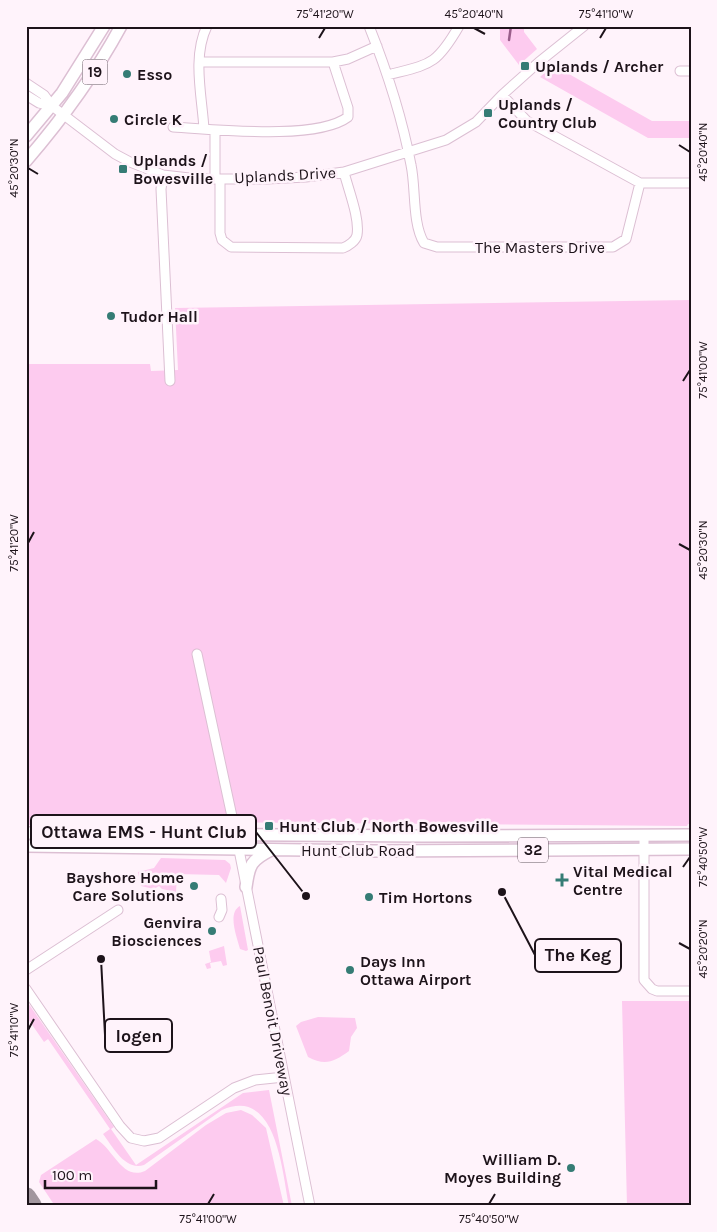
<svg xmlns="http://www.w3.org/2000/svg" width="717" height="1232" font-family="Karla,sans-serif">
	<rect width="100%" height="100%" fill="#fff3fb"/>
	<path fill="#fdcbef" d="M500 26H524V32L537 49 519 65 500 40Z
		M553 65 652 121H691V138H648L540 77Z
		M691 300V824H688L687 826 187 822 184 825H26V364H150L151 371 178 370 175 308Z
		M161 858 225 860 230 864 231 868 226 883 219 875 177 874 176 892 162 889 159 886 154 889 141 886 138 872 154 868Z
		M240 906 248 950 246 951 240 949C237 937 227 913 240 906Z
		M224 946 227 965 223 966 221 961 210 963 211 968 207 969 205 964 211 962 209 951Z
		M26 1000 114 1127 111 1129 136 1165 243 1093 269 1090 292 1206H289C282 1172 277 1086 222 1110L144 1165C125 1171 113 1147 103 1134L110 1129 48 1039 44 1042 26 1016Z
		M622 1001H691V1206H627Z
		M318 1017 355 1018 357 1028 351 1037 349 1051C334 1062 325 1066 308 1057L296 1026 301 1022Z
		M241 1110 252 1115 266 1128 284 1206H55L39 1182 41 1175 96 1139C113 1148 122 1181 145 1171L206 1125 226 1113Z"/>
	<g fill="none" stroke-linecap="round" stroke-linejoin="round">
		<path stroke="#995d8a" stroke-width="2.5" d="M509 40 511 26"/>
		<path stroke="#a2969e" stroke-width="20" d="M26 1197 32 1206"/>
		<g stroke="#dcbfd3" stroke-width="11">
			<path id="minor" d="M369 26C387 71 402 117 411 165 416 188 412 223 424 243L437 247H613L626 239 640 183
				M199 62H333L348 59 377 46
				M680 71H691
				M388 75C430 64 436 66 459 26
				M26 83 44 95 52 106 115 154 130 162 163 175 198 179H267L306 177 344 172 446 140 476 122 502 95 539 62 584 26
				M26 95 39 103 52 106
				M502 95 527 121 640 183H691
				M173 127C213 129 316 141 348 117V108L333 62
				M204 129C202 96 192 57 207 26
				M215 131V179
				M163 175 161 189 170 381
				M220 179V233L222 240 231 247 343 248C348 246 356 241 357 235 360 218 348 189 344 172
				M197 654 236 835 310 1206
				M644 836V980L652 989 657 991H691
				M219 917 222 910 221 899
				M26 970 118 910
				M26 989 120 1126 131 1138 144 1141 159 1138 234 1088 255 1080 284 1077"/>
		</g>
		<g stroke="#dcbfd3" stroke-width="14">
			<path id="major" d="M26 136 62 93 104 26
				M26 161C63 118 94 76 121 26
				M26 833 422 836 691 835
				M26 846 375 851 691 849
				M246 887C249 865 251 860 271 850"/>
		</g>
		<use href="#minor" stroke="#fff" stroke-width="9"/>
		<use href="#major" stroke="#fff" stroke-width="11"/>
	</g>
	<path fill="none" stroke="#1d131a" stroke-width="2" d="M474 28 485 34M319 38 325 28M600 38 606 28M679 145 690 152M28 168 38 174M683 381 690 370M28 543 34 532M679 544 690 550M683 867 690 857M679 943 690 949M28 1030 34 1019M208 1204 214 1194M489 1204 495 1194"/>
	<g fill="#357c75" stroke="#fff3fb" stroke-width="2">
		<rect x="520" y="61" width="10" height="10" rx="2.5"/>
		<circle cx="127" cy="74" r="5"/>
		<rect x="483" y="108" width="10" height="10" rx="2.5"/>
		<circle cx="114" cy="119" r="5"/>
		<rect x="118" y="164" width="10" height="10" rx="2.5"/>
		<circle cx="111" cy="316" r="5"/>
		<rect x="264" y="821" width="10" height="10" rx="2.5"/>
		<path d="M559.5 872.5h5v5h5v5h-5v5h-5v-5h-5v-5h5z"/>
		<circle cx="194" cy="886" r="5"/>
		<circle cx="369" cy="897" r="5"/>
		<circle cx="212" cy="931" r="5"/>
		<circle cx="350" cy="970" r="5"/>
		<circle cx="571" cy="1168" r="5"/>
	</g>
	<g text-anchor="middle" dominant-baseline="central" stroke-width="5" stroke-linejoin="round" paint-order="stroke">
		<g fill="#fff3fb" stroke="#61565e" stroke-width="1">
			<rect x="82.5" y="59.5" width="25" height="25" rx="4"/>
			<rect x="518" y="837.5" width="30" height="25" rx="4"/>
		</g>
		<g font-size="15" font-weight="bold" fill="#1d131a">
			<text x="95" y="72">19</text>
			<text x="533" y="850">32</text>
		</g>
		<g font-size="16" font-weight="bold" fill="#1d131a" stroke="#fff3fb" text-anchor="start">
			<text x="535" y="66">Uplands / Archer</text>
			<text x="137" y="74">Esso</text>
			<text x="498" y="104">Uplands /<tspan x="498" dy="18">Country Club</tspan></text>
			<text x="124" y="119">Circle K</text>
			<text x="133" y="160">Uplands /<tspan x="133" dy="18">Bowesville</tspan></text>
			<text x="121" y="316">Tudor Hall</text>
			<text x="279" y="826">Hunt Club / North Bowesville</text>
			<text x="573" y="871">Vital Medical<tspan x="573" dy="18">Centre</tspan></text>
			<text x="184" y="877" text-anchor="end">Bayshore Home<tspan x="184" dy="18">Care Solutions</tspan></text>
			<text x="379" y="897">Tim Hortons</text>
			<text x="202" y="922" text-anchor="end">Genvira<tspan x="202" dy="18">Biosciences</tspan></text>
			<text x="360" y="961">Days Inn<tspan x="360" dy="18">Ottawa Airport</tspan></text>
			<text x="561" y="1159" text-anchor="end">William D.<tspan x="561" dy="18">Moyes Building</tspan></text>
		</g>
		<g font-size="16" fill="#1d131a" stroke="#fff3fb">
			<text transform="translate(285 175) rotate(-3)">Uplands Drive</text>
			<text x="540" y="247">The Masters Drive</text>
			<text x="358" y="850">Hunt Club Road</text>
			<text transform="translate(273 1021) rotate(79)">Paul Benoit Driveway</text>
		</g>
	</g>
	<path fill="none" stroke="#1d131a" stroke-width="2" d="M306 896L256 832M502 892L535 955M101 959L105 1035"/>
	<g fill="#1d131a" stroke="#fff3fb" stroke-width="2">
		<circle cx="306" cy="896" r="5"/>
		<circle cx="502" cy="892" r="5"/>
		<circle cx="101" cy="959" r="5"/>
	</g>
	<g fill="#fff3fb" stroke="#1d131a" stroke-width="2">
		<rect x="31" y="815" width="225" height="33" rx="5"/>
		<rect x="535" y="939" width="86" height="33" rx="5"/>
		<rect x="105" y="1019" width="67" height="33" rx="5"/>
	</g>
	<g font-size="18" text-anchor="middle" font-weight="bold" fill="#1d131a">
		<text x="144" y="838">Ottawa EMS - Hunt Club</text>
		<text x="578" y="961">The Keg</text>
		<text x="139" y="1042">Iogen</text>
	</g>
	<rect width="717" height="1232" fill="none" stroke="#fff3fb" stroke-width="55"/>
	<path d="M45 1180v8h111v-8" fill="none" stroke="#1d131a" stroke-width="2.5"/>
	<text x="52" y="1180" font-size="15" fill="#1d131a" stroke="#fff3fb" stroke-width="4" paint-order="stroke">100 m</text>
	<rect x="28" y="28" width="662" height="1176" fill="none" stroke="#1d131a" stroke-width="2"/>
	<g font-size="12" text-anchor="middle" fill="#1d131a">
		<text x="325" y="18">75°41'20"W</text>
		<text x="474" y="18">45°20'40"N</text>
		<text x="606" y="18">75°41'10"W</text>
		<text transform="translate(703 152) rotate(-90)" y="4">45°20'40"N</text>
		<text transform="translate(14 168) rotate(-90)" y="4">45°20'30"N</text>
		<text transform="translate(703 370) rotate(-90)" y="4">75°41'00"W</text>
		<text transform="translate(14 543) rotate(-90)" y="4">75°41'20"W</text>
		<text transform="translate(703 550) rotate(-90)" y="4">45°20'30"N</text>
		<text transform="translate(703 857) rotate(-90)" y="4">75°40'50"W</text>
		<text transform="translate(703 949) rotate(-90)" y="4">45°20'20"N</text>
		<text transform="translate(14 1030) rotate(-90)" y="4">75°41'10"W</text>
		<text x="208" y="1223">75°41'00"W</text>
		<text x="489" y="1223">75°40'50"W</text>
	</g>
</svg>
